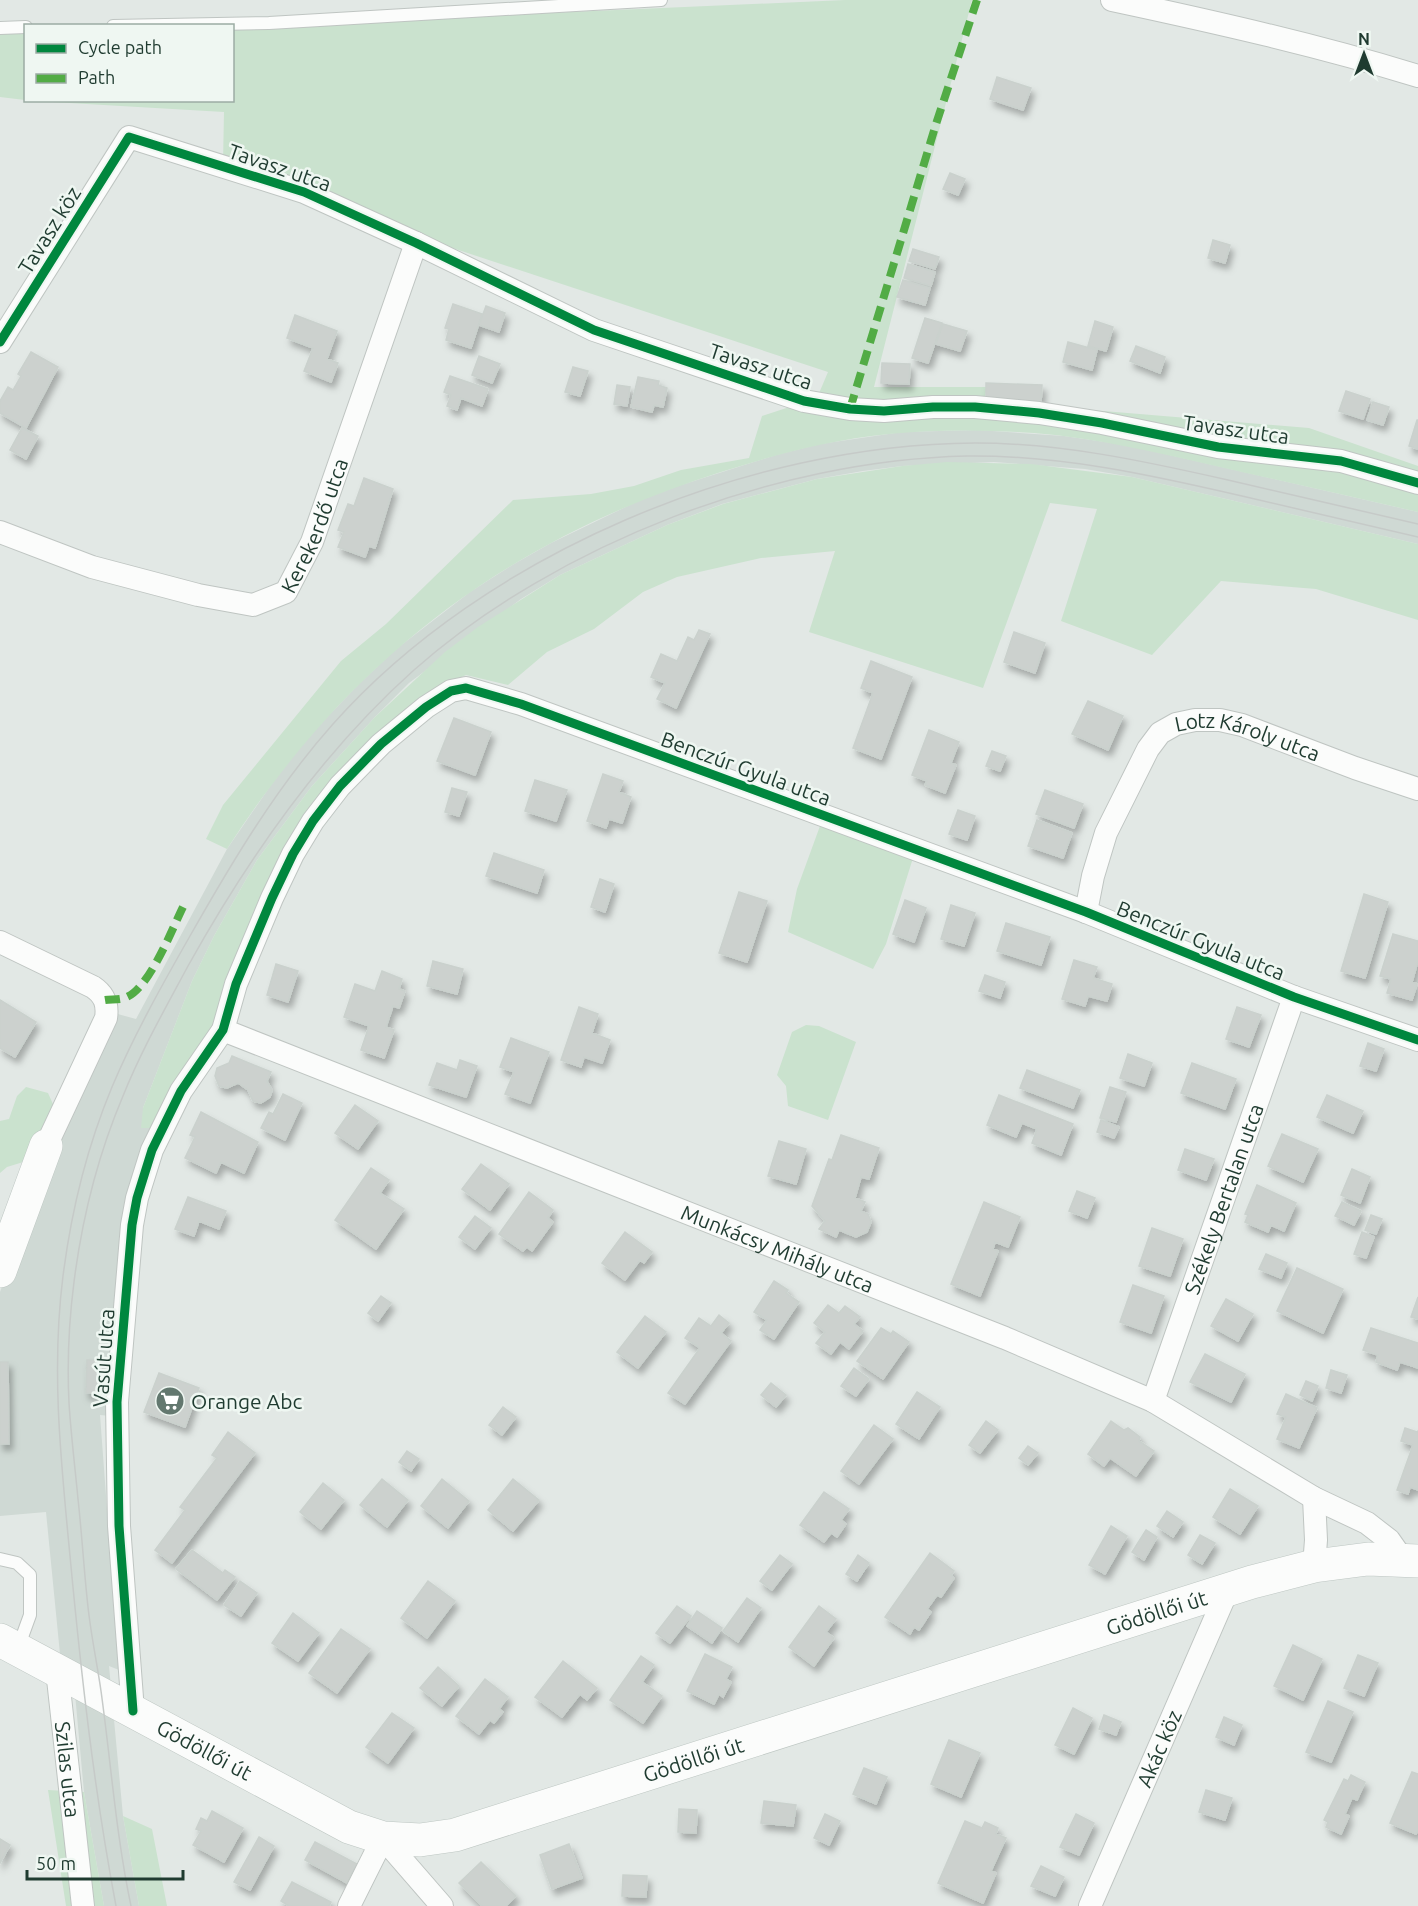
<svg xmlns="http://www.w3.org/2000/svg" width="1418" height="1906" font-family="Ubuntu,sans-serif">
	<defs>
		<filter id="shadow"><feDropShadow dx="3.5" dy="6" stdDeviation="3" flood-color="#0004"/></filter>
	</defs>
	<rect width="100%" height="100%" fill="#e2e8e5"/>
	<path fill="#cfd9d4" d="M978 430 1064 436 1126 445 1418 512V544L1132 477 1085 469 994 462 902 466 863 471 817 479 722 504 667 525 560 575 521 599 409 683 375 717 312 786 257 860 214 936 192 981 143 1108 152 1128 111 1416 100 1415 119 1670 109 1666 123 1816 139 1906H104L84 1792 72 1661 60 1654 46 1512 0 1516V1292L42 1174 114 1013 136 1019 227 849 282 769 309 736 359 684 395 650 470 592 514 564 551 543 636 502 675 487 776 455 820 444 902 432Z"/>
	<path fill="#cae2ce" d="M845 0H972L874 387H987L984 401 1309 428 1418 466V512C1352 497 1286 482 1220 467 1159 453 1097 438 1034 433 962 428 889 430 819 445 786 452 753 462 721 472 506 540 349 660 227 849L206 839 223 805 341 661 386 624 513 500 591 494 634 486 681 470 749 458 762 416 817 398 828 372 407 233 223 163 224 112 35 101 232 100 233 27Z
		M25 28V100L0 97V29Z
		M947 462 1031 464 1132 477 1418 544V620L1316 589 1221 581 1152 655 1061 621 1097 509 1050 503 983 688 809 632 835 551 761 558 677 577 643 592 594 629 547 652 508 685 466 675 440 687 339 780 209 1034 152 1128H141L143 1108 192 981 214 936 257 860 312 786 375 717 445 652 478 627 560 575 667 525 723 504 817 479 902 466Z
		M820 826 913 858 886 944 873 969 788 932 797 889Z
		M806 1025 819 1026 856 1042 828 1120 788 1106 786 1086 777 1075 792 1032Z
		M26 1087 48 1093 57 1113 33 1159 7 1167 0 1173V1121L9 1119 17 1096Z
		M48 1790 84 1792 104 1906H66Z
		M123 1816 152 1829 167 1906H139Z"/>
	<path fill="#ccd1ce" stroke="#cad1cd" stroke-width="1.5" filter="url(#shadow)" d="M997 77 1031 88 1023 110 990 99Z
		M950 173 965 179 958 195 943 189Z
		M1213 240 1230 245 1225 263 1208 258Z
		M913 249 939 257 935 269 909 261Z
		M908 264 935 272 931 286 904 278Z
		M903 280 930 288 925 305 897 297Z
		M453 304 482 314 471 348 446 340 449 329 445 328Z
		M486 306 505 313 499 332 479 325Z
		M295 315 337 331 327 359 338 363 331 382 304 371 313 348 287 338Z
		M925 318 942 323 928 363 912 358Z
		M1095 321 1113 327 1106 351 1088 346Z
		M943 324 967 331 960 351 936 344Z
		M1068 342 1097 350 1092 370 1063 362Z
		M1136 346 1165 357 1160 373 1130 361Z
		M31 352 58 367 26 428 0 413V401L8 387 13 390 21 376 18 374Z
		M479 356 500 364 492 383 472 375Z
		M882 363 910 364 909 384 881 383Z
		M573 367 588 371 580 396 565 392Z
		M450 376 488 389 482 406 461 398 457 410 447 406 451 395 444 392Z
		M638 377 659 381 658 385 667 388 663 407 654 405 652 412 631 407Z
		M986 383 1042 385 1041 403 986 401Z
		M617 385 630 387 627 406 614 404Z
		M1346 391 1370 399 1363 419 1339 411Z
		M1373 402 1389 407 1383 425 1367 420Z
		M1417 420H1418V449L1409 446Z
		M22 428 38 436 26 459 10 450Z
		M364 478 393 489 375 548 369 546 365 557 338 547 344 532 338 530 348 504 354 506Z
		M699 630 710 634 676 708 657 699 665 683 651 677 661 654 677 661 688 637 694 640Z
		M1014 632 1045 643 1035 673 1004 662Z
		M871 661 912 677 881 759 853 748 873 693 861 688Z
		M1088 701 1123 716 1108 750 1072 734Z
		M454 718 491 732 475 775 437 761Z
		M929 730 959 742 951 763 956 765 945 793 925 785 927 781 912 775Z
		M992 751 1006 756 1000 771 986 766Z
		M603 774 623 781 619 792 631 797 622 823 609 819 606 828 587 821Z
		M535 780 567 790 556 821 525 811Z
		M452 788 467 792 459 816 445 812Z
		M1045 790 1083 804 1074 828 1036 814Z
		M958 810 975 816 967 840 949 834Z
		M1037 820 1072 833 1063 858 1028 846Z
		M494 853 544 870 537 893 486 876Z
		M600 879 614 884 605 912 591 907Z
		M739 892 767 901 747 962 719 953Z
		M1364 894 1388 902 1365 978 1341 971Z
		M905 900 926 908 914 942 893 934Z
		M951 905 975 913 964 946 941 939Z
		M1006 923 1050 937 1041 965 997 951Z
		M1393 934 1418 941V961L1412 982 1417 984 1412 1000 1387 993 1391 979 1380 976Z
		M1074 960 1097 967 1093 978 1112 984 1107 1001 1088 996 1085 1006 1062 999Z
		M433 961 463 969 457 994 427 986Z
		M276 964 298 971 288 1002 267 995Z
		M382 971 402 979 399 989 405 991 399 1008 393 1006 386 1027 394 1030 384 1058 361 1050 369 1026 344 1017 355 984 375 991Z
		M985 975 1005 982 1000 998 979 991Z
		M0 1000 36 1022 15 1057 0 1048Z
		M579 1007 598 1014 592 1033 610 1040 602 1063 584 1057 581 1067 561 1060Z
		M1237 1007 1261 1015 1249 1047 1226 1039Z
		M511 1038 549 1052 530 1103 505 1094 514 1072 500 1067Z
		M1368 1043 1384 1049 1376 1071 1360 1066Z
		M1128 1054 1152 1063 1144 1086 1120 1078Z
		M232 1056 271 1072 267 1081 272 1090 270 1097 261 1103 253 1101 248 1090 238 1083 227 1088 219 1086 215 1076 217 1068 229 1063Z
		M460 1060 477 1066 466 1097 429 1085 437 1063 457 1070Z
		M1192 1063 1236 1079 1225 1109 1181 1093Z
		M1027 1070 1080 1090 1073 1108 1020 1088Z
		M1110 1087 1126 1092 1116 1122 1100 1118Z
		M283 1094 302 1103 285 1140 261 1128 269 1112 273 1114Z
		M999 1095 1073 1124 1061 1155 1032 1143 1037 1129 1022 1123 1016 1137 987 1125Z
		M1327 1095 1363 1111 1353 1133 1317 1117Z
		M355 1105 378 1121 358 1149 335 1133Z
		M201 1112 258 1142 244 1173 221 1162 216 1173 185 1158 195 1137 190 1135Z
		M1101 1120 1119 1127 1114 1138 1097 1132Z
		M1282 1134 1318 1149 1303 1182 1268 1166Z
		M841 1135 879 1148 869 1179 861 1177 855 1198 865 1202 861 1211 868 1214 871 1222 867 1232 856 1237 839 1230 836 1237 819 1229 825 1221 812 1206 829 1159 832 1160Z
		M779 1141 806 1149 796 1184 768 1176Z
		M1185 1149 1214 1159 1206 1180 1178 1170Z
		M481 1164 509 1184 490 1210 462 1189Z
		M371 1168 389 1180 380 1193 404 1209 376 1249 335 1220Z
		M1352 1169 1370 1177 1360 1203 1341 1195Z
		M1257 1185 1296 1203 1284 1231 1271 1225 1268 1232 1245 1222 1248 1215 1245 1214Z
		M1077 1191 1095 1198 1087 1218 1069 1211Z
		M529 1192 553 1210 548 1218 553 1222 532 1251 527 1247 523 1251 499 1234Z
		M188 1197 226 1211 219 1229 199 1221 194 1236 175 1229Z
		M984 1202 1020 1217 1008 1247 995 1242 993 1249 998 1251 980 1296 951 1284Z
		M1342 1202 1361 1211 1354 1225 1335 1216Z
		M1371 1215 1382 1219 1376 1234 1365 1230Z
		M475 1216 491 1228 475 1249 459 1237Z
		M1152 1228 1183 1239 1170 1276 1139 1266Z
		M625 1232 652 1252 644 1263 640 1260 625 1280 602 1263Z
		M1362 1232 1374 1237 1366 1258 1354 1254Z
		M1266 1254 1287 1263 1281 1278 1259 1269Z
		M1297 1268 1343 1289 1323 1333 1277 1311Z
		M774 1281 788 1290 786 1293 799 1302 774 1339 760 1330 767 1320 754 1312Z
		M1133 1285 1164 1296 1151 1333 1120 1322Z
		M381 1296 391 1303 378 1321 368 1313Z
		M1418 1297V1319L1411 1317Z
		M1226 1299 1253 1314 1238 1341 1211 1326Z
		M828 1305 839 1313 845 1306 860 1317 854 1324 863 1331 849 1349 840 1342 831 1354 816 1343 825 1332 814 1323Z
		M719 1315 729 1323 721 1333 731 1341 685 1404 668 1393 700 1348 685 1338 699 1318 711 1326Z
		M645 1316 666 1332 638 1368 617 1352Z
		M881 1328 891 1334 893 1331 909 1342 883 1379 857 1361Z
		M1371 1328 1418 1343V1368L1400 1362 1397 1370 1376 1362 1378 1355 1363 1350Z
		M1205 1354 1245 1374 1231 1402 1190 1382Z
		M87 1360H101V1393H86Z
		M0 1362H8L9 1444H0Z
		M854 1368 869 1379 856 1396 841 1386Z
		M1331 1370 1347 1375 1341 1393 1326 1388Z
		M159 1373 199 1388 185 1427 144 1412Z
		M1306 1381 1318 1386 1312 1401 1300 1395Z
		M771 1383 786 1395 776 1407 761 1395Z
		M917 1392 940 1407 919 1439 896 1424Z
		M1286 1394 1317 1408 1299 1448 1277 1439 1286 1417 1277 1414Z
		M503 1407 516 1417 502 1435 489 1425Z
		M986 1421 998 1430 980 1453 969 1445Z
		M1111 1421 1124 1430 1128 1428 1140 1437 1139 1441 1154 1451 1136 1476 1110 1458 1104 1466 1088 1454Z
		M874 1425 893 1439 859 1484 841 1471Z
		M1405 1428 1417 1432 1418 1431V1490L1410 1487 1408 1494 1397 1490 1413 1445 1401 1441Z
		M228 1432 255 1453 172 1563 155 1550 185 1510 180 1507 217 1458 212 1455Z
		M1028 1446 1038 1453 1028 1465 1019 1458Z
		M407 1451 419 1459 411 1471 399 1462Z
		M382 1479 408 1500 387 1527 360 1505Z
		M442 1479 469 1501 448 1528 421 1506Z
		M513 1479 539 1500 513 1531 488 1510Z
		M323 1483 344 1500 321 1529 300 1512Z
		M1230 1489 1258 1506 1240 1534 1213 1517Z
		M824 1492 849 1509 841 1520 846 1524 837 1537 831 1533 824 1542 800 1525Z
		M1167 1511 1183 1522 1173 1537 1157 1526Z
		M1111 1526 1127 1536 1105 1574 1089 1565Z
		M1146 1530 1157 1537 1144 1560 1132 1552Z
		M1200 1535 1215 1543 1202 1564 1188 1555Z
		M192 1550 223 1573 225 1570 235 1577 217 1600 176 1569Z
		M930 1553 954 1571 951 1575 954 1578 941 1597 937 1595 927 1609 931 1612 919 1630 914 1627 910 1634 885 1617Z
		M780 1555 792 1564 772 1590 760 1581Z
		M858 1555 869 1563 857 1581 846 1574Z
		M240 1581 257 1593 241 1616 224 1605Z
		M428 1581 455 1601 427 1638 401 1618Z
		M747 1598 761 1608 738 1642 723 1631Z
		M677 1606 691 1616 670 1643 656 1633Z
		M819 1606 836 1619 826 1632 834 1638 814 1666 789 1647Z
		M697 1611 722 1628 712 1643 687 1626Z
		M293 1613 319 1633 298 1661 272 1643Z
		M341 1629 370 1649 337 1693 309 1673Z
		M1293 1645 1322 1659 1303 1700 1274 1686Z
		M705 1654 732 1667 726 1679 731 1682 723 1697 719 1694 714 1704 687 1691Z
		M1358 1655 1378 1663 1364 1696 1344 1688Z
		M641 1656 654 1665 642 1682 662 1696 643 1723 610 1700Z
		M563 1661 597 1688 587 1700 580 1694 562 1717 535 1697Z
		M438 1667 459 1686 442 1706 420 1688Z
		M485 1679 508 1697 499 1709 503 1712 494 1723 490 1720 479 1734 456 1716Z
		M1328 1701 1353 1712 1331 1762 1306 1752Z
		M1073 1708 1092 1718 1074 1754 1055 1745Z
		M392 1713 414 1728 388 1763 366 1747Z
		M1104 1715 1121 1722 1116 1735 1099 1729Z
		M1224 1717 1242 1725 1234 1745 1216 1737Z
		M949 1740 980 1753 961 1797 931 1784Z
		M864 1768 887 1777 876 1804 853 1794Z
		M1412 1772 1418 1774V1830L1416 1834 1390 1823Z
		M1351 1775 1365 1782 1357 1800 1352 1798 1345 1814 1349 1816 1341 1834 1326 1827 1328 1822 1324 1820 1344 1779 1348 1781Z
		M1206 1790 1232 1798 1225 1820 1199 1812Z
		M764 1801 796 1805 793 1826 761 1823Z
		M679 1809 697 1810 696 1833 678 1832Z
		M212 1811 243 1828 224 1862 193 1845 201 1831 196 1829 201 1818 207 1821Z
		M825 1814 840 1821 829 1845 814 1838Z
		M1076 1814 1094 1823 1079 1855 1060 1847Z
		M965 1821 982 1828 985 1822 998 1828 996 1834 1006 1838 991 1871 996 1873 983 1903 938 1883Z
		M259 1837 274 1846 250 1890 234 1882Z
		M0 1839 10 1845 0 1863Z
		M315 1842 357 1864 347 1883 305 1860Z
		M569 1844 582 1878 552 1889 540 1855Z
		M481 1862 516 1896 506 1906H482L459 1883Z
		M1041 1866 1064 1877 1055 1896 1031 1886Z
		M623 1875 647 1876 646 1897 622 1896Z
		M292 1882 331 1902 329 1906H289L281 1901Z"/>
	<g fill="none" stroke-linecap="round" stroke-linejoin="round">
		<g stroke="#bfc5c2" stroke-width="14">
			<path id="lane" d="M113 26 269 23 661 0
				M0 28 26 27
				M0 1559 17 1563 30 1575V1615L18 1648"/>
		</g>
		<g stroke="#bfc5c2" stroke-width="24">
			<g id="street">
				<path d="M1112 0C1215 22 1317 45 1418 76"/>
				<path d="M0 342 129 137 304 192 416 243 594 330 804 401 850 409 884 411 933 407H975L1039 413 1102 423 1218 447 1341 461 1418 483"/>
				<path id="s1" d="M0 532 92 567 198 595 253 605 286 592 312 542 416 243"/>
				<path id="s2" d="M1086 912 1093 876 1106 833 1148 749 1160 733 1176 724 1195 720H1220L1242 725 1355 768 1418 789"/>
				<path d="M0 942 93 987C105 995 108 1005 106 1018L46 1146"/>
				<path id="s3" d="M223 1030 1005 1338 1153 1401 1314 1498 1367 1523 1389 1540 1403 1560"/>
				<path id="s4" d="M1153 1401 1294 997"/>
				<path d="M1314 1498 1316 1540 1314 1566"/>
				<path id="s5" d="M57 1670 83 1906"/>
				<path d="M133 1711 119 1526 117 1402 132 1225 137 1198 152 1150 181 1091 223 1030 236 984 272 898 293 854 313 821 340 786 381 744 426 707 451 691 466 688 521 704 1086 912 1294 997 1418 1040"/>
				<path d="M349 1906 383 1838 442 1906"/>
				<path id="s6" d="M1090 1906 1228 1589"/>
			</g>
		</g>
		<g stroke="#bdc6c2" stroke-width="34">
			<g id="secondary">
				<path d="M0 1271 46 1146"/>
				<path id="s7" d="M0 1640 349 1827 383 1838 420 1840 455 1835 1252 1582 1314 1566 1368 1559 1418 1561"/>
			</g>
		</g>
		<use href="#lane" stroke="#fbfcfb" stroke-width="12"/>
		<use href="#street" stroke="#fbfcfb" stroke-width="22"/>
		<use href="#secondary" stroke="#fbfcfb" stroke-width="33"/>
		<path stroke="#c6cac8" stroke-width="1.5" d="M116 1906C94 1790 81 1673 70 1556 61 1462 51 1370 63 1276 71 1213 87 1147 112 1087 134 1035 162 985 190 936 232 862 276 788 333 724 485 553 748 444 975 443 1061 443 1144 461 1228 480 1291 495 1355 509 1418 524
			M131 1906C116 1835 111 1763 101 1691 97 1663 91 1635 88 1607 84 1571 82 1535 78 1499 75 1467 71 1435 69 1403 67 1363 69 1321 74 1282 82 1219 98 1155 123 1096 141 1051 165 1009 188 966 248 858 321 753 414 670 558 543 777 460 967 456 1061 455 1151 475 1242 496 1300 510 1359 523 1418 537"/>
		<path stroke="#52ac45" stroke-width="8" stroke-dasharray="15 8" stroke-linecap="butt" d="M850 409 936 124 977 0
			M105 1000C111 999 118 1000 124 998 148 992 172 929 183 907"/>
		<g stroke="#eff7f2" stroke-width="13">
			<path id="cycleway" d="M0 342 129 137 304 192 416 243 594 330 804 401 850 409 884 411 933 407H975L1039 413 1102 423 1218 447 1341 461 1418 483
				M133 1711 119 1526 117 1402 132 1225 137 1198 152 1150 181 1091 223 1030 236 984 272 898 293 854 313 821 340 786 381 744 426 707 451 691 466 688 521 704 1086 912 1294 997 1418 1040"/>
		</g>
		<use href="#cycleway" stroke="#00873e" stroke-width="9"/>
	</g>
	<defs>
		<g id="supermarket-disc" transform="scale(1.5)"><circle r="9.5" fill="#63786f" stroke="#eff7f2"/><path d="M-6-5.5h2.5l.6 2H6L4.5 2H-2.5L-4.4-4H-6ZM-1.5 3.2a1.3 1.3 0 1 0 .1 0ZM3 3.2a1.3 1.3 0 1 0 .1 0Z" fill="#fff"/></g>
	</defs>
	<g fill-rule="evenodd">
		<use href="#supermarket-disc" x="170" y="1401"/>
	</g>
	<g text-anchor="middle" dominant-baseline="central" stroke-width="5" stroke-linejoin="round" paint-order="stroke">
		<g font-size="21" fill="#1f3b30" stroke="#eff7f2">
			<text transform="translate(280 167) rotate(19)">Tavasz utca</text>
			<text transform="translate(49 230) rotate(-58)">Tavasz köz</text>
			<text transform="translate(761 366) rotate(18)">Tavasz utca</text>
			<text transform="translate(1236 429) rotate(8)">Tavasz utca</text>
			<text stroke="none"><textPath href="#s1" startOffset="372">Kerekerdő utca</textPath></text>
			<text stroke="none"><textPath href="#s2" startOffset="288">Lotz Károly utca</textPath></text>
			<text transform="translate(746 768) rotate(20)">Benczúr Gyula utca</text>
			<text transform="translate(1201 940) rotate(22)">Benczúr Gyula utca</text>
			<text stroke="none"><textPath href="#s4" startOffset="214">Székely Bertalan utca</textPath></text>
			<text stroke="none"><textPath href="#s3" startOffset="596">Munkácsy Mihály utca</textPath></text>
			<text transform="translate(103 1358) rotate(-86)">Vasút utca</text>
			<text stroke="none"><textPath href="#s7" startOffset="1240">Gödöllői út</textPath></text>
			<text stroke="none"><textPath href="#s6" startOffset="172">Akác köz</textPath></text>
			<text stroke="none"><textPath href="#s7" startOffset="232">Gödöllői út</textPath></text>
			<text stroke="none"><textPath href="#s7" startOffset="754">Gödöllői út</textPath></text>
			<text stroke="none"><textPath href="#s5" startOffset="100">Szilas utca</textPath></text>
		</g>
		<g font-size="21" fill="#1f3b30" stroke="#eff7f2" text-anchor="start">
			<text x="191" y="1401">Orange Abc</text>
		</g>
	</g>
	<rect x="24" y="24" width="210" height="78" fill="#eff7f2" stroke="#9caca4" stroke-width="1.5"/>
	<rect x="36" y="44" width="30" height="9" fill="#00873e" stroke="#9caca4" stroke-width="1.5"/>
	<text x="78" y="54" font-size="18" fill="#1f3b30">Cycle path</text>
	<rect x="36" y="74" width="30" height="9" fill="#52ac45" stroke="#9caca4" stroke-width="1.5"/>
	<text x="78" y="84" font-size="18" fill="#1f3b30">Path</text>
	<g transform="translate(1364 54)" stroke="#eff7f2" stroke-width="4.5" paint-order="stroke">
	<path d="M0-4.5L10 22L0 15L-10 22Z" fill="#1f3b30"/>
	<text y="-9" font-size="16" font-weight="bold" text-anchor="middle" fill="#1f3b30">N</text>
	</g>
	<path d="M27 1870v9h156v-9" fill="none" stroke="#1f3b30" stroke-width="3"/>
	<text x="36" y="1870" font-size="18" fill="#1f3b30" stroke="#eff7f2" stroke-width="4.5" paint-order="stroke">50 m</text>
</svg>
